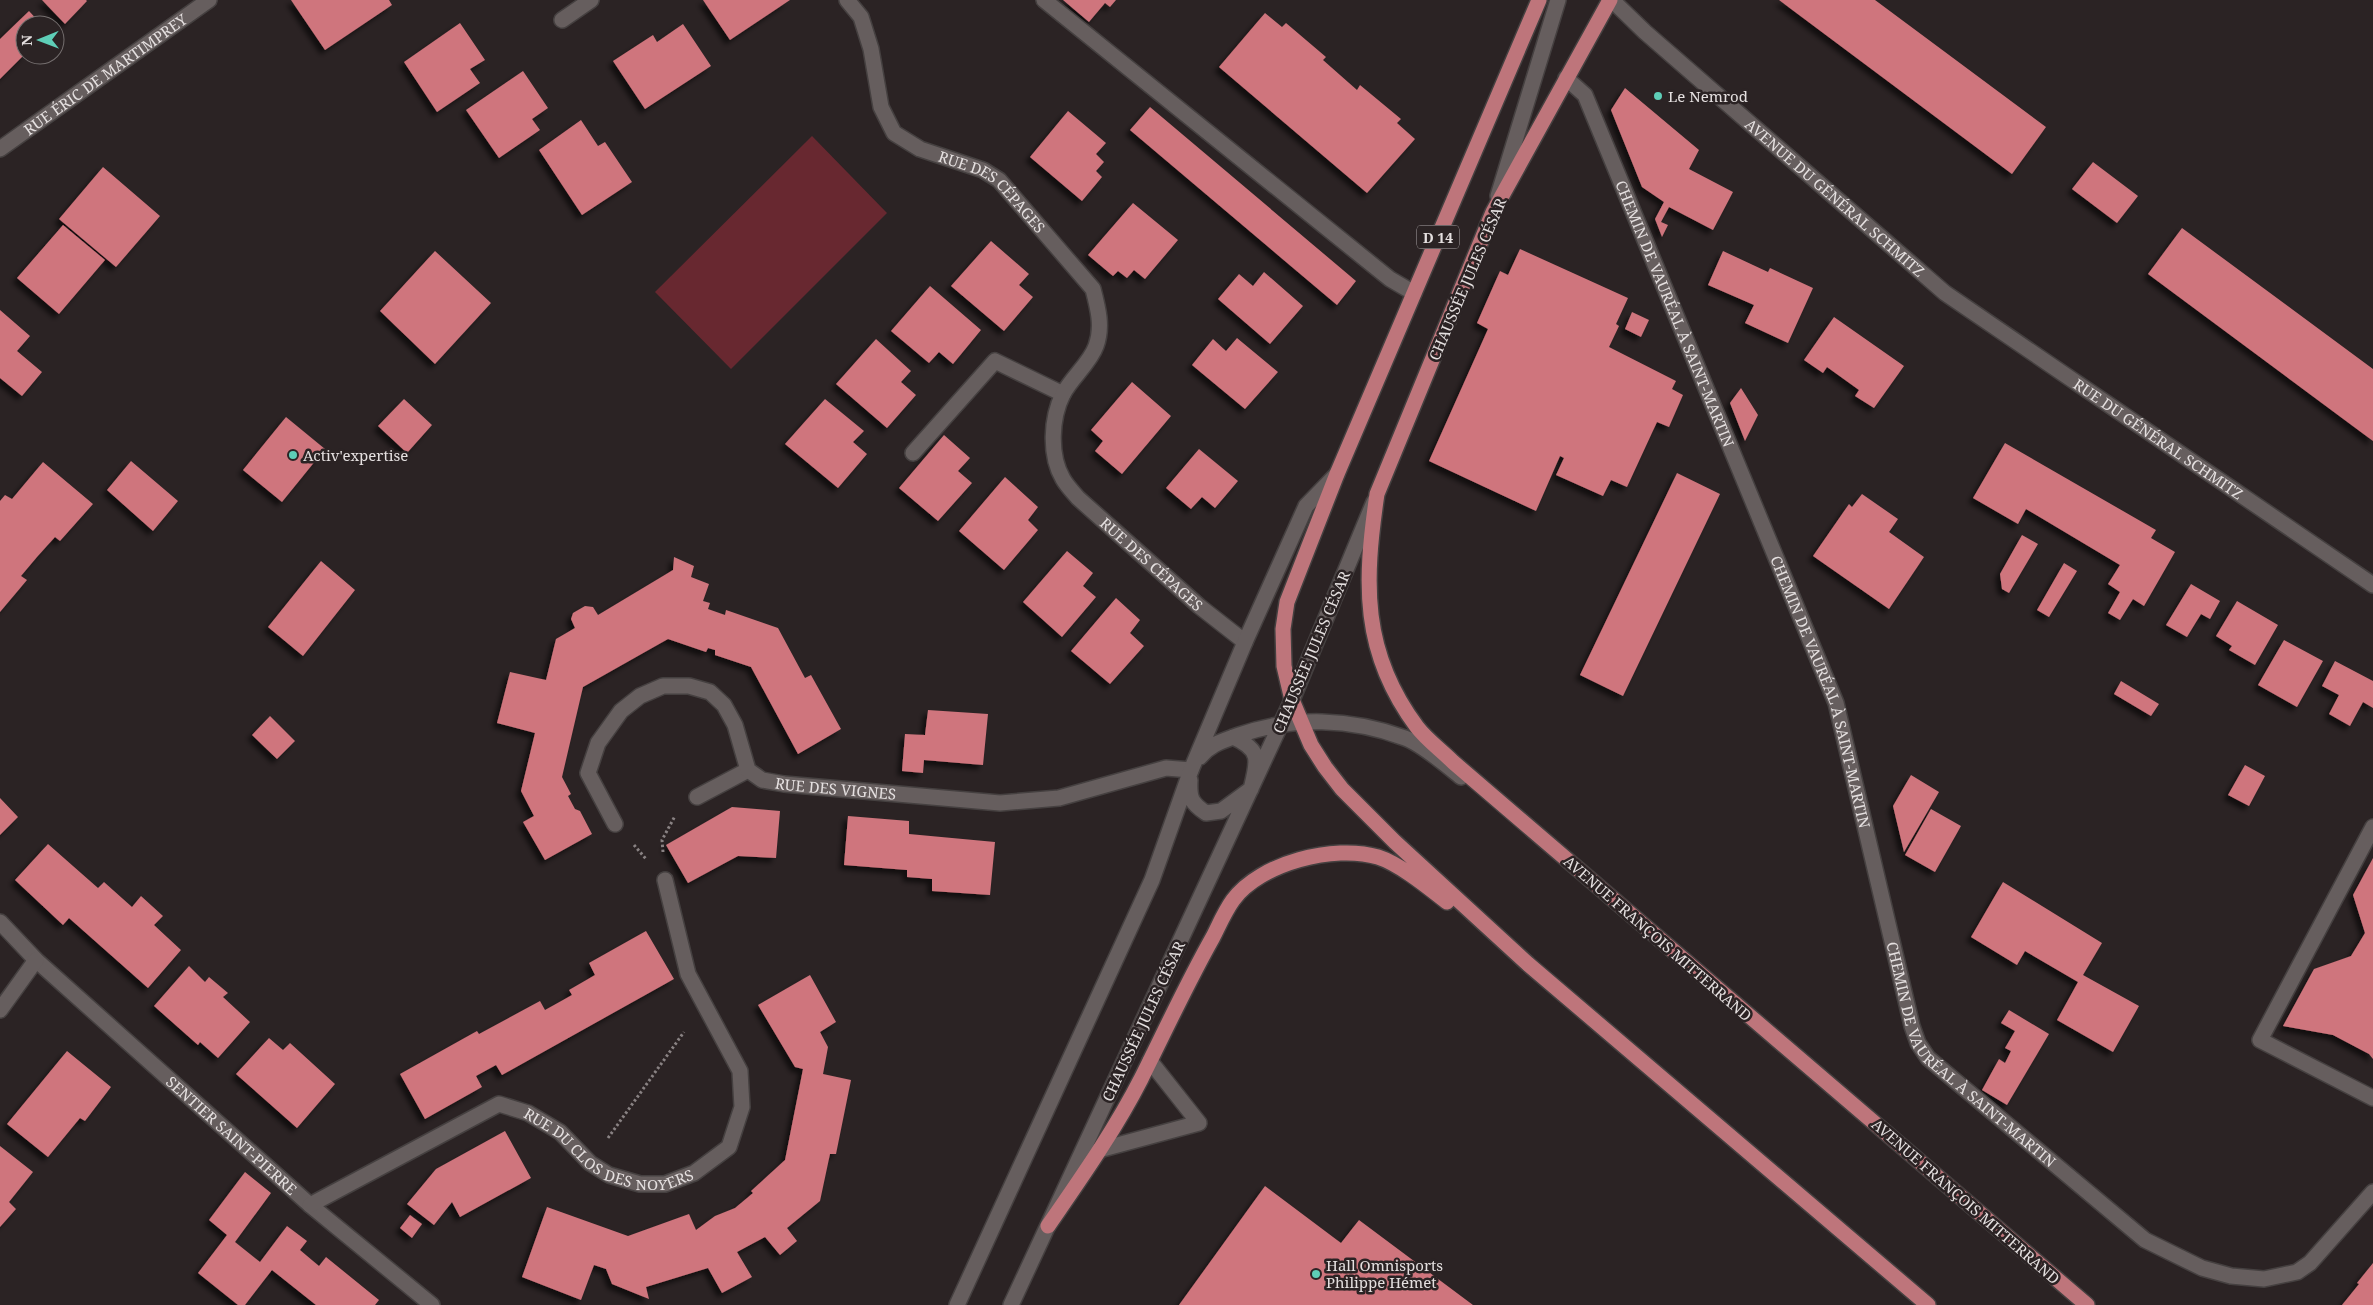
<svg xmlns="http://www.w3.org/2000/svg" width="2373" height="1305" font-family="'Noto Serif',serif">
	<defs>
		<filter id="shadow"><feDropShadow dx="-4.5" dy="4.5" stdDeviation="2.5" flood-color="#0009"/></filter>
	</defs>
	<rect width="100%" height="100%" fill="#2b2324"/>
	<path fill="#682830" d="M812 136 887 213 731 369 655 292Z"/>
	<path fill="#cf757d" filter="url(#shadow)" d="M42 0H86L87 1 65 24Z
		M291 0H389L392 5 325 50Z
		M703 0H790L730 40Z
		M1063 0H1116L1110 7 1105 3 1089 22Z
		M1779 0H1875L2046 127 2012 174Z
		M29 11 42 25H25V54L0 79V39Z
		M1265 13 1282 27 1286 23 1326 57 1323 60 1357 90 1360 85 1401 119 1397 123 1415 139 1367 193 1219 67Z
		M460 23 485 60 470 69 480 83 437 112 404 62Z
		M683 24 711 66 645 109 613 61 653 35 657 42Z
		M523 71 548 108 532 119 540 130 499 158 466 110Z
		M1625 88 1699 150 1689 169 1733 192 1713 230 1669 207 1661 222 1668 225 1662 237 1655 219 1664 202 1642 187 1611 110Z
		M1150 107 1356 281 1337 305 1130 130Z
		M1068 111 1106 143 1096 154 1104 162 1096 171 1102 177 1082 201 1030 157Z
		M581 120 598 146 605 142 632 182 582 215 539 150Z
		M2093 162 2138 196 2117 223 2072 189Z
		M103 167 160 216 116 267 59 219Z
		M1133 203 1178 240 1145 279 1134 270 1127 278 1118 271 1113 276 1088 255Z
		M63 225 105 260 59 314 17 278Z
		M2182 228 2373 369V441L2148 274Z
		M991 241 1029 274 1019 285 1033 297 1004 331 951 286Z
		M1520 249 1628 298 1616 324 1619 326 1609 347 1676 381 1672 389 1683 395 1669 427 1657 422 1627 487 1611 480 1603 496 1556 475 1564 458 1560 456 1536 511 1429 461 1488 329 1477 323 1500 271 1508 275Z
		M435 251 491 303 435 364 380 311Z
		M1723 251 1768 272 1770 268 1813 288 1788 343 1745 323 1754 305 1708 285Z
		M1264 272 1303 306 1270 344 1218 299 1239 274 1253 286Z
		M930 286 981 330 953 364 939 352 929 363 891 331Z
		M0 310 30 336 17 351 42 372 22 396 0 378Z
		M1632 312 1649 320 1641 337 1625 329Z
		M1834 317 1904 366 1874 408 1855 396 1859 390 1827 367 1823 373 1804 360Z
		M1237 338 1278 372 1245 409 1192 365 1213 339 1226 351Z
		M876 339 911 371 901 382 916 395 887 428 836 384Z
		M1132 382 1171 416 1122 474 1095 451 1103 441 1091 430Z
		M1741 388 1758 415 1745 441 1730 403Z
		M404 399 432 425 407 453 378 426Z
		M825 399 864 431 853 442 867 454 838 488 785 444Z
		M286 417 325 449 282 502 243 470Z
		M944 435 970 458 958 471 972 483 938 521 899 488Z
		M2005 443 2156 530 2151 538 2175 552 2144 606 2133 599 2120 620 2108 613 2120 592 2108 584 2120 565 2026 509 2018 524 1973 498Z
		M1199 449 1238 481 1215 508 1202 497 1191 509 1166 488Z
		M131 461 178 501 153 531 107 490Z
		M43 462 93 504 60 541 55 537 37 557 21 576 27 580 0 612V501L5 495 12 499Z
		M1677 473 1720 494 1623 696 1580 675Z
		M1005 477 1038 507 1028 520 1038 530 1004 570 959 531Z
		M1862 494 1898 519 1889 532 1924 557 1889 609 1813 556 1849 504 1852 507Z
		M2022 535 2038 544 2009 593 2002 589 2000 574Z
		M1067 551 1093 573 1083 586 1096 597 1062 637 1023 602Z
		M674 557 694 566 691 577 709 584 703 601 710 603 708 609 725 615 726 610 778 628 805 678 811 675 841 729 798 754 751 667 715 655V650L708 648 706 652 668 639 583 687 562 777 571 794 568 796 575 809 580 811 592 834 545 860 523 822 534 816 521 791 535 733 497 723 510 672 546 680 556 639 575 628 571 619 573 613 585 606 593 607 598 615 673 570Z
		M321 561 355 590 303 656 268 627Z
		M2064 563 2077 571 2049 617 2037 610Z
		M2191 584 2220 601 2210 619 2201 614 2187 637 2166 625Z
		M1116 598 1140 620 1130 633 1144 646 1110 684 1071 651Z
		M2237 601 2278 625 2255 665 2229 650 2232 646 2216 636Z
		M2284 640 2323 661 2297 707 2258 685Z
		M2335 661 2373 681V708L2363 702 2350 726 2329 714 2339 695 2322 686Z
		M2121 681 2159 704 2151 716 2114 694Z
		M928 710 988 714 983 765 924 760 923 773 902 771 905 734 925 735Z
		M270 716 295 741 277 759 252 735Z
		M2245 765 2265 776 2249 806 2228 795Z
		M1911 775 1939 792 1904 852 1893 806Z
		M0 798 18 817 0 835Z
		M732 807 780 811 776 858 738 856 688 883 666 845Z
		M1931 809 1961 826 1935 872 1905 855Z
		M848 816 909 821V834L995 842 990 895 932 891V879L907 877V870L844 865Z
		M48 844 98 888 104 882 132 907 141 896 163 916 154 925 181 950 148 988 69 918 63 925 15 880Z
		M2373 858V1059L2369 1054 2333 1035 2283 1026 2314 969 2351 956 2365 933 2353 895Z
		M2003 882 2102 943 2083 975 2139 1006 2113 1052 2057 1020 2078 982 2025 951 2017 965 1971 937Z
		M646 931 674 979 502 1075 496 1065 476 1076 482 1087 425 1119 400 1074 477 1031 479 1034 540 1001 545 1010 572 995 569 990 595 975 589 963Z
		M189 966 205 982 209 977 228 993 223 997 250 1022 218 1058 200 1042 198 1045 154 1006Z
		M810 975 836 1022 820 1032 828 1047 823 1074 851 1080 836 1154H830L820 1201 787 1228 797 1241 780 1255 765 1237 737 1252 752 1277 722 1293 708 1268 646 1287 649 1299 612 1284 606 1269 594 1265 581 1300 522 1277 547 1207 628 1236 689 1214 696 1230 715 1216 735 1208 753 1193 751 1191 785 1160 803 1069 795 1067 758 1005Z
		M2009 1010 2049 1034 2007 1105 1982 1090 1999 1059 2005 1063 2011 1051 2005 1048 2015 1031 2001 1023Z
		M269 1038 283 1050 290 1043 335 1084 297 1128 236 1074Z
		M67 1051 111 1087 85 1121 80 1118 48 1157 7 1124Z
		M505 1131 531 1178 460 1217 452 1202 434 1225 407 1204 436 1169Z
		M0 1146 33 1172 9 1202 16 1209 0 1227Z
		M245 1172 271 1193 235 1242 260 1262 287 1226 307 1241 300 1250 319 1266 326 1257 379 1300 375 1305H316L272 1270 245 1305H238L198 1273 227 1235 209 1220Z
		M1265 1186 1341 1243 1359 1220 1473 1305H1179Z
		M410 1215 422 1224 412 1238 400 1228Z
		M2373 1263V1305H2342L2359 1284 2357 1283Z"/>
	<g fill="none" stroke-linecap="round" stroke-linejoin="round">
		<g stroke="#454040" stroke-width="18">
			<g id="lane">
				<path d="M1044 0 1390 279 1414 293"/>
				<path id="s1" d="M1566 78 1585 95 1836 703 1912 1026 1918 1043 1928 1058 2145 1240 2202 1268 2231 1276 2264 1279 2297 1272 2310 1263 2373 1192"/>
				<path d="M913 453 995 361 1063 394"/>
				<path d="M2373 827 2260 1040 2373 1098"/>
				<path d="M1099 1150 1199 1123 1150 1061"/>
			</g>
		</g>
		<g stroke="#454040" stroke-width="18">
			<g id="street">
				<path id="s2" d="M847 0 861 17 871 49 881 107 894 133 920 149 983 170 999 180 1093 289C1098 308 1103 327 1096 346 1090 363 1072 377 1063 394 1051 418 1049 455 1063 479 1067 486 1073 492 1078 498L1199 606 1245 642"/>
				<path id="s3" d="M1612 0 1645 32 1945 293 2373 585"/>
				<path d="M562 20 591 0"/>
				<path id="s4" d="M0 149 209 0"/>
				<path d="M1498 196 1558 0"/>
				<path d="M697 797 748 770"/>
				<path id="s5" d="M615 824 588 773 598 743 621 711 640 696 663 686H689L710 692 724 705 735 725 748 770 762 780 784 784 1000 803 1059 798 1166 768 1191 770"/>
				<path id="s6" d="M0 922 36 960 310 1205 432 1305"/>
				<path d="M0 1010 36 960"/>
				<path id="s7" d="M310 1205 499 1104 528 1113 560 1132 590 1163 609 1175 640 1184H665L694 1173 729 1147 742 1107 740 1071 688 974 665 880"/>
			</g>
		</g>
		<g stroke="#454040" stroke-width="18">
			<path id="secondary" d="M1200 757C1210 744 1223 741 1239 735 1293 716 1351 718 1405 738 1422 744 1446 765 1461 777
				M1190 780C1189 798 1191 803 1206 813L1221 811 1251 789C1258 761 1262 750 1233 737
				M957 1305 1152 880 1191 770 1245 642 1306 506 1337 474
				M1011 1305 1292 700 1374 502"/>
		</g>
		<g stroke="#454040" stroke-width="18">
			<path id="primary" d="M1539 0 1337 474 1287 602 1283 629 1284 666 1292 700 1311 745 1325 767 1342 789 1395 842 1528 964 1928 1305
				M1610 0 1493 212 1377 494C1364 582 1361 652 1417 727 1427 740 1441 750 1453 762L2087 1305
				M1048 1226C1081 1178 1115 1130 1141 1079 1165 1031 1187 983 1213 937 1219 925 1225 911 1233 900 1260 863 1334 844 1378 857 1400 864 1429 888 1447 902"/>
		</g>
		<path stroke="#898283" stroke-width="3" stroke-dasharray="2.5 2.5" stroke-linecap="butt" d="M634 845 646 859
			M663 852 662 840 675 816
			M608 1138 684 1032"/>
		<use href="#lane" stroke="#665e5e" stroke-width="15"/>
		<use href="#street" stroke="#665e5e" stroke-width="15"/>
		<use href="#secondary" stroke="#665e5e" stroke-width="15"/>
		<use href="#primary" stroke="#be757b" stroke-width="15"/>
	</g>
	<g fill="#5eceb7" stroke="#2b2324" stroke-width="2">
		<circle cx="1658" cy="96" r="5"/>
		<circle cx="293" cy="455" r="5"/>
		<circle cx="1316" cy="1274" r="5"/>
	</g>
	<g text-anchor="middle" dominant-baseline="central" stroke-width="5" stroke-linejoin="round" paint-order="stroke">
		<rect fill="#2b2324" stroke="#ada7a8" stroke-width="1" x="1417" y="225.5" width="42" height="23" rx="4"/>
		<g font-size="14" font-weight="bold" fill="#e5e0e0">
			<text x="1438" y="237">D 14</text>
		</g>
		<g font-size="15" fill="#e5e0e0" stroke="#2b2324">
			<text stroke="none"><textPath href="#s4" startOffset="129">RUE ÉRIC DE MARTIMPREY</textPath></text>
			<text stroke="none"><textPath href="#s2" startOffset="260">RUE DES CÉPAGES</textPath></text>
			<text stroke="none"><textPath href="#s3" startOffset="298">AVENUE DU GÉNÉRAL SCHMITZ</textPath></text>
			<text transform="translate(1467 279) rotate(-67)">CHAUSSÉE JULES CÉSAR</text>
			<text stroke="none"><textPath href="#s1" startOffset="262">CHEMIN DE VAURÉAL À SAINT-MARTIN</textPath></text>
			<text stroke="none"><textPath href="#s3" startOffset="702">RUE DU GÉNÉRAL SCHMITZ</textPath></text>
			<text stroke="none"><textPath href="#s2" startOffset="731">RUE DES CÉPAGES</textPath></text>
			<text transform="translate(1311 652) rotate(-67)">CHAUSSÉE JULES CÉSAR</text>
			<text stroke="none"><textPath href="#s1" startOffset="668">CHEMIN DE VAURÉAL À SAINT-MARTIN</textPath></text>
			<text stroke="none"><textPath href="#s5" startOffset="406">RUE DES VIGNES</textPath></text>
			<text transform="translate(1658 938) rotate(41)">AVENUE FRANÇOIS MITTERRAND</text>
			<text transform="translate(1143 1021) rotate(-65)">CHAUSSÉE JULES CÉSAR</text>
			<text stroke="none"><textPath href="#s1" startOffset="1072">CHEMIN DE VAURÉAL À SAINT-MARTIN</textPath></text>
			<text stroke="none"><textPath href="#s6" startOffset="315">SENTIER SAINT-PIERRE</textPath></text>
			<text stroke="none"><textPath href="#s7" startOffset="338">RUE DU CLOS DES NOYERS</textPath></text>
			<text transform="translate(1966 1201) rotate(41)">AVENUE FRANÇOIS MITTERRAND</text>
		</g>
		<g font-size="15" fill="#e5e0e0" stroke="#2b2324" text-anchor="start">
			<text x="1668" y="96">Le Nemrod</text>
			<text x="303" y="455">Activ'expertise</text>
			<text x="1326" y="1265">Hall Omnisports<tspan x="1326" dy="17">Philippe Hémet</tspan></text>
		</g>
	</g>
	<g transform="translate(40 40) rotate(269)"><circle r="24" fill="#2b2324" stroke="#756f6f"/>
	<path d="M0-4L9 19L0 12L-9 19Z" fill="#5eceb7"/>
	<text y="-8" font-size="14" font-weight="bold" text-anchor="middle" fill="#e5e0e0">N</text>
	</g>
</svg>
